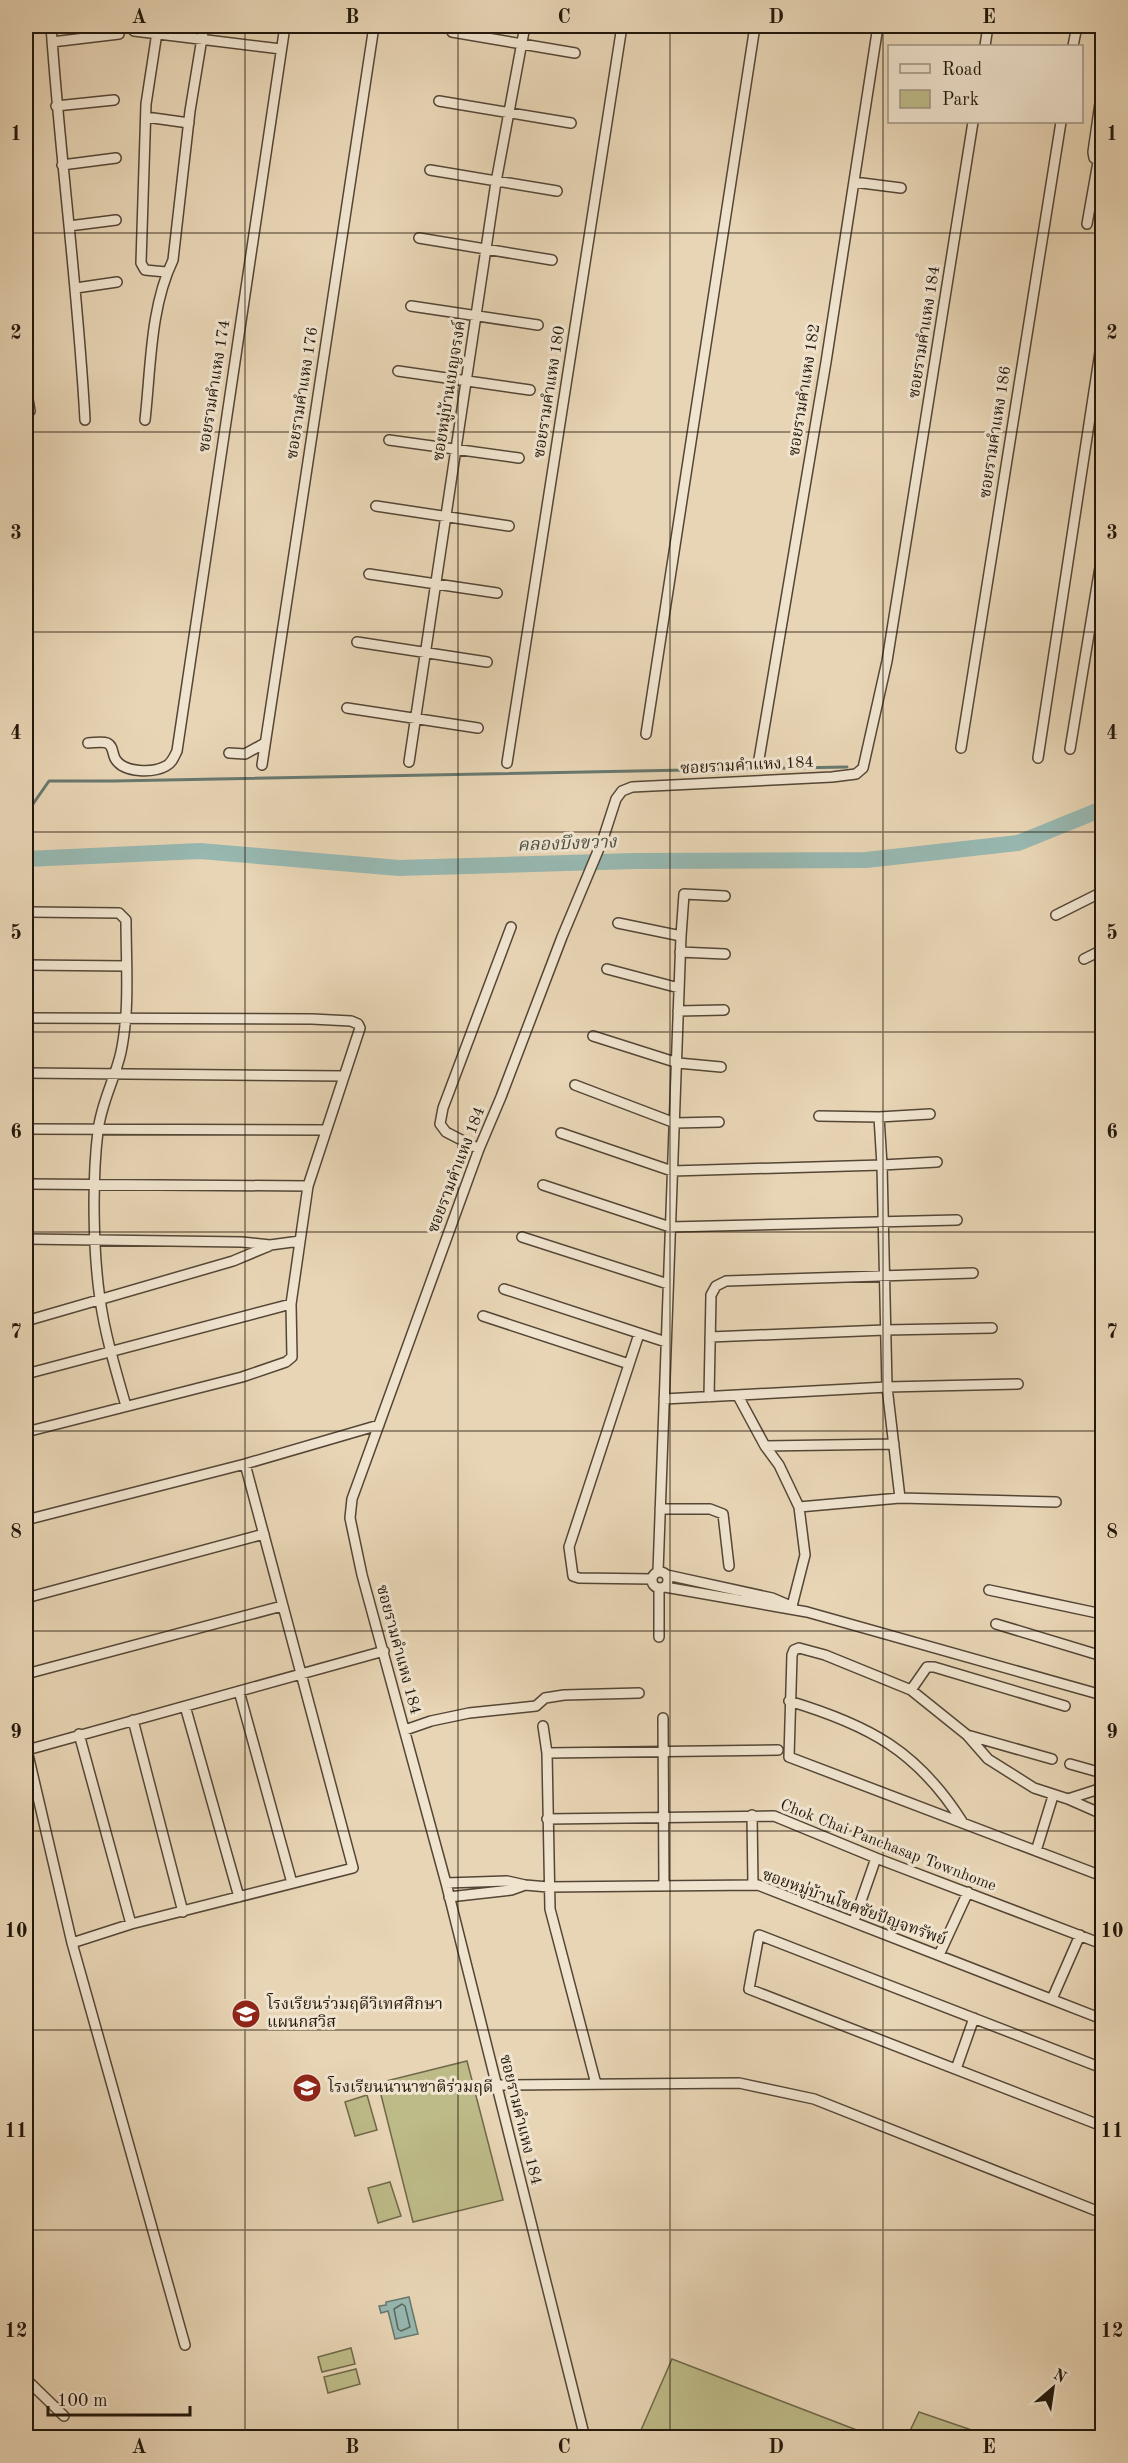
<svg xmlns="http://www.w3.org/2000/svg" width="1128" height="2463" font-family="'Old Standard TT','Noto Serif Thai',serif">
	<rect width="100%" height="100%" fill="#e8d5b5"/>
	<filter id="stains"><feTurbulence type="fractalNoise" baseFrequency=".00333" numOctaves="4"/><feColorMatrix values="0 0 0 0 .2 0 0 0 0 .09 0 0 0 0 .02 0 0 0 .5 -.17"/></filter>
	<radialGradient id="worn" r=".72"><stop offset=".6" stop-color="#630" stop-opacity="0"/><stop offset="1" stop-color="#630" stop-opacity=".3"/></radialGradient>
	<path fill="#bdbb88" stroke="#70694a" stroke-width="1.5" d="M467 2061 503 2200 413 2222 378 2083Z
		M367 2095 377 2130 355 2136 345 2102Z
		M390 2182 401 2216 378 2223 368 2188Z
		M351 2348 355 2364 322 2372 318 2357Z
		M672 2359 875 2437H638Z
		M356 2369 360 2384 328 2393 324 2377Z
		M919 2412 992 2437H907Z"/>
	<path fill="#97b8b1" stroke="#68786f" stroke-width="1.5" d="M409 2297 418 2334 395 2339 388 2311 381 2313 379 2306 386 2305V2302Z"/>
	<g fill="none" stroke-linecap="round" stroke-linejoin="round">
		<path stroke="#5c685e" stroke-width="1.5" d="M402 2304 405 2306 410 2327 401 2331 398 2329 394 2309Z"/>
		<path stroke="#68786f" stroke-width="3" d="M26 814 49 781H114L847 767"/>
		<path stroke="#97b8b1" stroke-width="16" d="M26 859 200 851 399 868 634 861 866 860 1018 843 1102 809"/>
		<g stroke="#544636" stroke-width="12">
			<path id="minor" d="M51 26C60 157 78 288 85 420
				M158 26 146 104 141 263 145 270 166 272
				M134 31 281 49
				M452 32 575 53
				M52 42 119 34
				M985 46 988 26
				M1073 46 1077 26
				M1102 89 1093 152 1094 158 1102 163
				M439 101 571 123
				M56 106 114 100
				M146 117 189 123
				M62 165 116 158
				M430 170 557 191
				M854 182 901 188
				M1087 224 1098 162
				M69 226 116 220
				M419 238 552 260
				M76 288 117 282
				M411 306 538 325
				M398 371 530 390
				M26 388 30 411
				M145 420C151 367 150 308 173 260L190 111 204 26
				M389 440 519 458
				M376 506 509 526
				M369 574 497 593
				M357 642 487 662
				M347 708 478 728
				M646 734 755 26
				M88 743C94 743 102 741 107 743 114 746 112 755 116 760 125 773 153 773 166 766 172 763 174 757 177 751L285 26
				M961 748 1061 122
				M1070 749 1102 555
				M229 753 245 754 265 743
				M1038 758 1102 339
				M759 759 826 362 878 26
				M409 762 496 182 525 26
				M507 763 622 26
				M262 765 374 26
				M31 912 119 913 126 920C126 964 130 1009 121 1052 115 1079 101 1103 98 1131 92 1179 93 1251 100 1299 105 1335 116 1371 126 1406
				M1056 915 1102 892
				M618 923 681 936
				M680 952 725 954
				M1084 959 1102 950
				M26 965 126 966
				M607 969 679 988
				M678 1011 724 1010
				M26 1018 312 1019 351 1021 358 1024 360 1028 308 1186 291 1304 292 1357 286 1362 242 1377 26 1432
				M593 1036 678 1063 721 1067
				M26 1073 344 1076
				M575 1085 675 1123 719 1122
				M819 1116 879 1117 930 1114
				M26 1129 325 1130
				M561 1133 672 1171 882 1165 879 1117
				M479 1149 446 1132 440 1124 443 1108 511 927
				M937 1162 882 1165 887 1387 1018 1384
				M26 1184 308 1186
				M543 1185 670 1227 957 1220
				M522 1237 668 1284
				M26 1239 242 1242 270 1245 300 1241
				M504 1289 666 1342
				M483 1316 629 1364
				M26 1321 233 1261 269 1246
				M639 1334 569 1547 573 1576 579 1578 652 1579
				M710 1337 885 1330 992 1328
				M26 1374 291 1304
				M738 1396 765 1446 779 1465 799 1507 805 1555 792 1606
				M709 1397 711 1295 716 1286 726 1281 973 1273
				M664 1399 887 1387 900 1498
				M765 1446 894 1444
				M799 1507 900 1498 1056 1502
				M660 1509H710L723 1514 729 1566
				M26 1520 245 1464 379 1425
				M652 1580a8 8 0 1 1 16 0a8 8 0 1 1-16 0Z
				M658 1572 681 936 684 894 725 896
				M667 1575 772 1598 793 1607
				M665 1587 807 1612 1102 1695
				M989 1590 1102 1614
				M26 1598 264 1534
				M996 1624 1102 1656
				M659 1637V1588
				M26 1674 282 1606
				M911 1690 927 1667H934L1065 1706
				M239 1691 292 1883
				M789 1701C869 1725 918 1751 963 1823
				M185 1706 239 1897
				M663 1718 664 1886
				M133 1720 183 1912
				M543 1726 547 1753 550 1909 596 2084
				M405 1730 431 1721 469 1713 536 1706 545 1698 564 1695 639 1693
				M79 1734 131 1924
				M967 1735 1052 1759
				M26 1746 72 1943 185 2345
				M27 1750 384 1651
				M547 1753 778 1750
				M1070 1764 1102 1773
				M1102 1788 1068 1799 1034 1788 988 1759 967 1735 911 1690 825 1655 799 1648 794 1650 792 1655 789 1757 1102 1876
				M1068 1799 1102 1814
				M752 1815 753 1885
				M547 1819 774 1816 876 1858 1102 1944
				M1036 1851 1053 1796
				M446 1883 507 1881 525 1885 548 1887 758 1885 1102 2019
				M449 1897 511 1890 525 1885
				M854 1921 876 1858
				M72 1943 131 1924 353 1868 245 1464
				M939 1955 968 1892
				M1052 1999 1080 1935
				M1102 2068 759 1935 749 1989 1102 2126
				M956 2069 974 2018
				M495 2085 739 2083 814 2099 1102 2213
				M26 2379 64 2416
				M585 2438 446 1883 362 1575 350 1518 352 1499 479 1149 501 1097 562 937 603 839 616 799 622 791 632 787 832 777 856 774 863 768 887 661 973 122"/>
		</g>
		<use href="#minor" stroke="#f0e4cf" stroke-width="9"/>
	</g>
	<path fill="none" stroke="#22170b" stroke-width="1.5" stroke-opacity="0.55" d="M245 26V2438M458 26V2438M670 26V2438M883 26V2438M26 233H1102M26 432H1102M26 632H1102M26 832H1102M26 1032H1102M26 1232H1102M26 1431H1102M26 1631H1102M26 1831H1102M26 2030H1102M26 2230H1102"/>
	<defs>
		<g id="school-disc" transform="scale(1.5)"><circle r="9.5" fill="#8f2418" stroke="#f0e4cf"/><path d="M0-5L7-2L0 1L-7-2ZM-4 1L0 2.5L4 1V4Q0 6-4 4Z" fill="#fff"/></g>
	</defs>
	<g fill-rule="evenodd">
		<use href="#school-disc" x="246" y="2014"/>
		<use href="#school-disc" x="307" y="2088"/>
	</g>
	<g text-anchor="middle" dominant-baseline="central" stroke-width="6" stroke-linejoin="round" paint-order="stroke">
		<g font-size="16" fill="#22170b" stroke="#f0e4cf">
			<text transform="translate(925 332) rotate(-81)">ซอยรามคำแหง 184</text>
			<text transform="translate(215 386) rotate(-81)">ซอยรามคำแหง 174</text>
			<text transform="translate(805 390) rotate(-81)">ซอยรามคำแหง 182</text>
			<text transform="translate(450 391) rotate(-81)">ซอยหมู่บ้านเบญจรงค์</text>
			<text transform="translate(550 392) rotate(-81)">ซอยรามคำแหง 180</text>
			<text transform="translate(303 393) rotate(-81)">ซอยรามคำแหง 176</text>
			<text transform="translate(996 432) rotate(-81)">ซอยรามคำแหง 186</text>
			<text transform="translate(747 766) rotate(-3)">ซอยรามคำแหง 184</text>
			<text transform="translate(457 1170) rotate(-69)">ซอยรามคำแหง 184</text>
			<text transform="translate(398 1650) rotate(75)">ซอยรามคำแหง 184</text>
			<text transform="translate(888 1846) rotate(21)">Chok Chai Panchasap Townhome</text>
			<text transform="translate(854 1908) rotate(20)">ซอยหมู่บ้านโชคชัยปัญจทรัพย์</text>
			<text transform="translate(520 2120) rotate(76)">ซอยรามคำแหง 184</text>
		</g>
		<g font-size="16" fill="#22170b" stroke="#f0e4cf" text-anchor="start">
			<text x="267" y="2005">โรงเรียนร่วมฤดีวิเทศศึกษา<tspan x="267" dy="18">แผนกสวิส</tspan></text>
			<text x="328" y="2088">โรงเรียนนานาชาติร่วมฤดี</text>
		</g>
		<g font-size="18" font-style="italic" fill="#4b4f45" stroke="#f0e4cf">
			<text transform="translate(567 844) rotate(-2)">คลองบึงขวาง</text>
		</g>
	</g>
	<rect width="1128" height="2463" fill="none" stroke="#e8d5b5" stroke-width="66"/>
	<rect x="888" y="45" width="195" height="78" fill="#f0e4cf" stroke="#9e9281" stroke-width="1.5"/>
	<rect x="900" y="64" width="30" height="9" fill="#f0e4cf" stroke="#9e9281" stroke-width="1.5"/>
	<text x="942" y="75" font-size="18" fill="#22170b">Road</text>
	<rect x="900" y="90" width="30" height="18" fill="#bdbb88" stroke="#9e9281" stroke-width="1.5"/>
	<text x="942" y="105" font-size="18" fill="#22170b">Park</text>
	<g transform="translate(1053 2388) rotate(29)" stroke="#f0e4cf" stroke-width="4.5" paint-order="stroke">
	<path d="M0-4.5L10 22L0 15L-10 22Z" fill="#22170b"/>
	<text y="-9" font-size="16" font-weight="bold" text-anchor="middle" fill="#22170b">N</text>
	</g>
	<path d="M48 2406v9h142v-9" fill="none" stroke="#22170b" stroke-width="3"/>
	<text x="57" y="2406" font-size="18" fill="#22170b" stroke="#f0e4cf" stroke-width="4.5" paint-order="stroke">100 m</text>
	<rect x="33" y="33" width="1062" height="2397" fill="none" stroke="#22170b" stroke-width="2"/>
	<g font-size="20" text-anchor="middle" font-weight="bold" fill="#22170b">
		<text x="139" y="23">A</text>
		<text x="352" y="23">B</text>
		<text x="564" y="23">C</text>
		<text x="776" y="23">D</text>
		<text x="989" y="23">E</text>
		<text x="16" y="140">1</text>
		<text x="1112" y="140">1</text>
		<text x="16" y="339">2</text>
		<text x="1112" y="339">2</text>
		<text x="16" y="539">3</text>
		<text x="1112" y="539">3</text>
		<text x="16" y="739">4</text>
		<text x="1112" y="739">4</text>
		<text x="16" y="939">5</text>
		<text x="1112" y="939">5</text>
		<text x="16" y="1138">6</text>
		<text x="1112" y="1138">6</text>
		<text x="16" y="1338">7</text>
		<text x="1112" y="1338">7</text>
		<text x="16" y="1538">8</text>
		<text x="1112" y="1538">8</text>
		<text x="16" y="1738">9</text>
		<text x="1112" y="1738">9</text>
		<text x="16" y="1937">10</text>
		<text x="1112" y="1937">10</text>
		<text x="16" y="2137">11</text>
		<text x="1112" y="2137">11</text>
		<text x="16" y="2337">12</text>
		<text x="1112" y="2337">12</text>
		<text x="139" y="2453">A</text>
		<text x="352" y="2453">B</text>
		<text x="564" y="2453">C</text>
		<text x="776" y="2453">D</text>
		<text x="989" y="2453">E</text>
	</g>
	<rect width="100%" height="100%" filter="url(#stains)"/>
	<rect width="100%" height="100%" fill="url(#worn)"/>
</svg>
